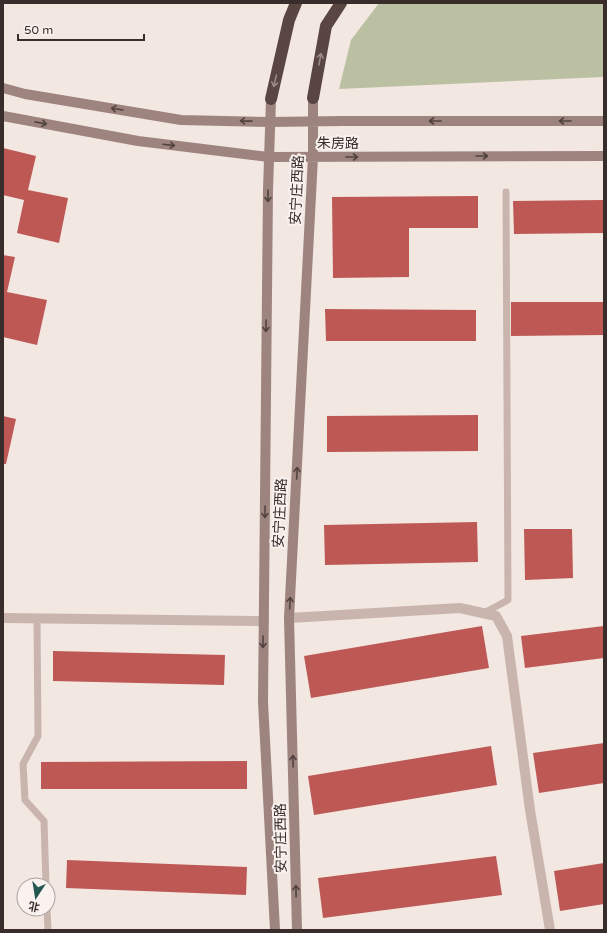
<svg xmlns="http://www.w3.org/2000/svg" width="607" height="933" font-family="'Varela Round','Noto Sans SC',sans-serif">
	<rect width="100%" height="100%" fill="#f2e7e1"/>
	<path fill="#bcc0a2" d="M379 3H604V77L339 89 351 40Z"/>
	<path fill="#bd5855" d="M3 148 36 156 28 190 68 198 59 243 17 233 24 200 3 195Z
		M478 196V228H409V277L333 278 332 197Z
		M604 200V233L514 234 513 201Z
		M3 255 15 257 7 292 47 300 37 345 3 337Z
		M511 302H604V335L511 336Z
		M325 309 476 310V341H326Z
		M478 415V451L327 452V416Z
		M3 416 16 419 6 464H3Z
		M477 522 478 562 325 565 324 525Z
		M524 529H572L573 578 525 580Z
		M482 626 489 668 311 698 304 656Z
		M604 626V658L525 668 521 636Z
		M53 651 225 655 224 685 53 681Z
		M604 743V783L539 793 533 753Z
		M491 746 497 785 314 815 308 776Z
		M247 761V789H41V762Z
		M496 856 502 895 323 918 318 878Z
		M67 860 247 867 246 895 66 888Z
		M604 863V904L560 911 554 871Z"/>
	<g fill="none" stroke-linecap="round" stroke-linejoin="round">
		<path stroke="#c9b5ae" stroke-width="7" d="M484 613 508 600 506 192
			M37 618 38 736 23 764 25 800 44 821 46 885
			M47 909 48 930"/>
		<path stroke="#c9b5ae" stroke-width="10" d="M3 618 264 621
			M289 618 460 608 496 616 507 636 530 810 550 930"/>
		<path stroke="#9d847f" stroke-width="10" d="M3 88 25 94 181 120 270 122 343 121H604
			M271 99 268 190 263 702 275 930
			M3 116 138 141 269 157 604 156
			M297 930 289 618 313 157V98"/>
		<path stroke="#594643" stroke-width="12" d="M313 98 326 26 341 3
			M271 99 289 20 296 3"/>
	</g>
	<defs><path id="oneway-shaft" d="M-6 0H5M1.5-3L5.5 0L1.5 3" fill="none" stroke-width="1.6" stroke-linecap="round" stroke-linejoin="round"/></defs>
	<g stroke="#998b87">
		<use href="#oneway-shaft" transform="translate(320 59) rotate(-80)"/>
		<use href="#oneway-shaft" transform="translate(275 81) rotate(103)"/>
	</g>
	<g stroke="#524341">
		<use href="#oneway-shaft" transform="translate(117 109) rotate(-171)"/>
		<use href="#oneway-shaft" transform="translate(246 121) rotate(-179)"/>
		<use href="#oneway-shaft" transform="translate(435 121) rotate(-180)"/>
		<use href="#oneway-shaft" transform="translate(565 121) rotate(-180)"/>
		<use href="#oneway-shaft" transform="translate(41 123) rotate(11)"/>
		<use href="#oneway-shaft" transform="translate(169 145) rotate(7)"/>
		<use href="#oneway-shaft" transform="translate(482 156)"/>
		<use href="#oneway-shaft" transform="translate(352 157)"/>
		<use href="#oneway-shaft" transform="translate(268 196) rotate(91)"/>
		<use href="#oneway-shaft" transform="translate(266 326) rotate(91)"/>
		<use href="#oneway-shaft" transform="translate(297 473) rotate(-87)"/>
		<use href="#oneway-shaft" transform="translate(265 512) rotate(91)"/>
		<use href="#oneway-shaft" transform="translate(290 603) rotate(-87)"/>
		<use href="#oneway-shaft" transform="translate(263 642) rotate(90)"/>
		<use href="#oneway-shaft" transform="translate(293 761) rotate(-91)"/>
		<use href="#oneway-shaft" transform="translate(296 891) rotate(-91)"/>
	</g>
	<g text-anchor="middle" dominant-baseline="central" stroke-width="4" stroke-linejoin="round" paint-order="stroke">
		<g font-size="14" fill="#392d2c" stroke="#f9f2ee">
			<text x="338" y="143">朱房路</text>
			<text transform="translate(297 190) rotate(-87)">安宁庄西路</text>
			<text transform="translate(280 513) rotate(-87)">安宁庄西路</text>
			<text transform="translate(281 838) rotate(-91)">安宁庄西路</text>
		</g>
	</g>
	<rect width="607" height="933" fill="none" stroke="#392d2c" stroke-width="8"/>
	<g transform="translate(36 897) rotate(192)"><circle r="19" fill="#f9f2ee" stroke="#aca3a0"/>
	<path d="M0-3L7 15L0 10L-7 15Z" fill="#245750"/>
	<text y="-6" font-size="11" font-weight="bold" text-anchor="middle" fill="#392d2c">北</text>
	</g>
	<path d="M18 34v6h126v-6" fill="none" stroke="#392d2c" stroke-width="2"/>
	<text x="24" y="34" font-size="12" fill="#392d2c" stroke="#f9f2ee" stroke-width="3" paint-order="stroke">50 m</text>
</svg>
